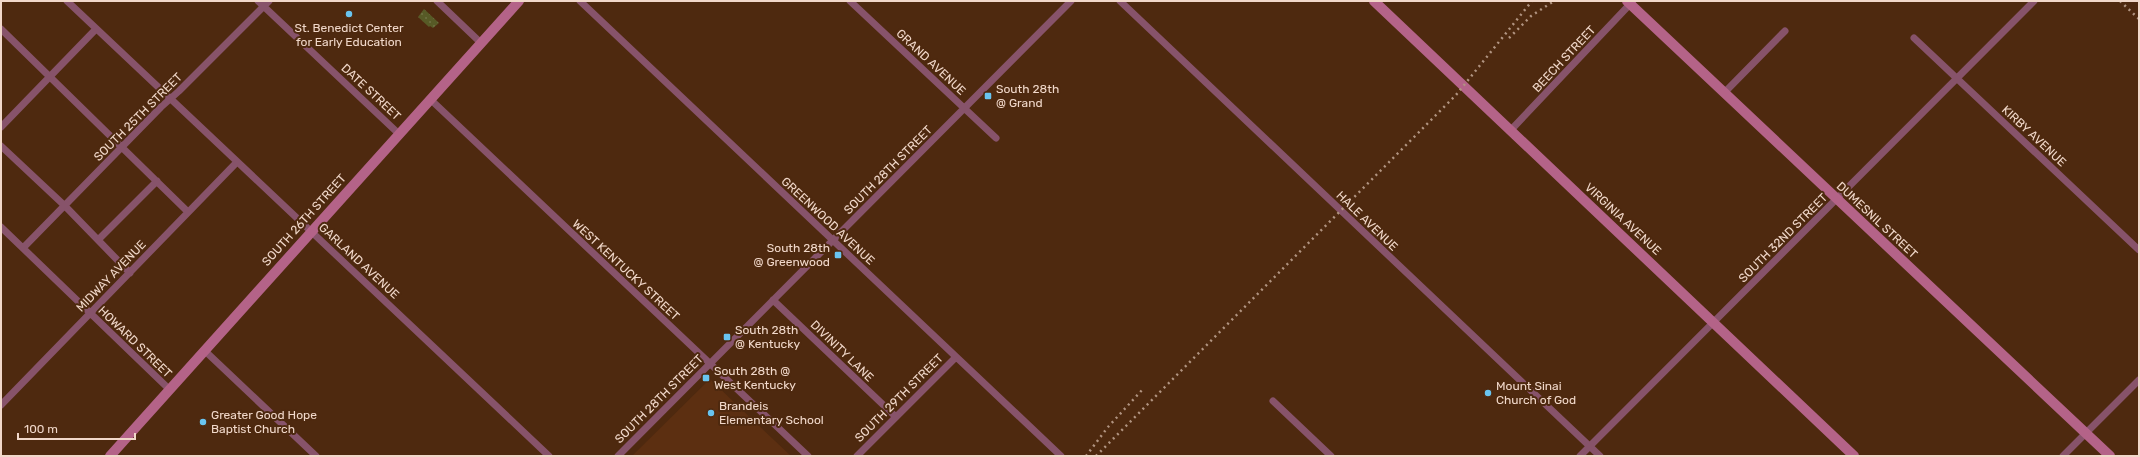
<svg xmlns="http://www.w3.org/2000/svg" width="2140" height="457" font-family="Rubik,sans-serif">
	<defs>
		<pattern id="park-dots" width="8" height="8" patternUnits="userSpaceOnUse"><rect width="8" height="8" fill="#575a26"/><path d="M2 2h.1M6 6h.1" fill="none" stroke="#707144" stroke-width="1.8" stroke-linecap="round"/></pattern>
	</defs>
	<rect width="100%" height="100%" fill="#4e290f"/>
	<path fill="#5c2f11" d="M710 379 739 407 791 456H632Z"/>
	<path fill="url(#park-dots)" d="M424 9 439 23 433 28 430 26 429 27 418 17Z"/>
	<g fill="none" stroke-linecap="round" stroke-linejoin="round">
		<path stroke="#87536a" stroke-width="7" d="M67 1 549 456
			M258 1 399 134
			M437 1 481 43
			M580 1 1061 456
			M850 1 996 138
			M1120 1 1600 456
			M1 29 188 212
			M1914 38 2139 250
			M1724 93 1785 31
			M430 99 808 456
			M1 127 96 29
			M1510 131 1632 2
			M1 146 65 206 130 273
			M1 227 169 389
			M98 240 157 181
			M23 248 161 107 179 91 269 1
			M773 300 896 417
			M204 350 316 456
			M1273 401 1331 456
			M1 405 237 162
			M618 456 1071 1
			M857 456 956 357
			M1580 456 2034 1
			M2063 456 2139 380"/>
		<path stroke="#b46388" stroke-width="10" d="M1374 1 1854 456
			M1627 1 2110 456
			M110 456 519 1"/>
		<path stroke="#b19481" stroke-width="2.5" stroke-dasharray="2 4" stroke-linecap="butt" d="M2120 1 2139 19
			M1509 38 1531 16 1554 1
			M1086 456 1108 427 1143 389
			M1096 456 1456 95 1532 1"/>
	</g>
	<g fill="#69c4f0" stroke="#4e290f" stroke-width="1.5">
		<circle cx="349" cy="14" r="4"/>
		<rect x="984" y="92" width="8" height="8" rx="2"/>
		<rect x="834" y="251" width="8" height="8" rx="2"/>
		<rect x="723" y="333" width="8" height="8" rx="2"/>
		<rect x="702" y="374" width="8" height="8" rx="2"/>
		<circle cx="1488" cy="393" r="4"/>
		<circle cx="711" cy="413" r="4"/>
		<circle cx="203" cy="422" r="4"/>
	</g>
	<g text-anchor="middle" dominant-baseline="central" stroke-width="4" stroke-linejoin="round" paint-order="stroke">
		<g font-size="12" fill="#f1d8ca" stroke="#4e290f" text-anchor="start">
			<text x="349" y="28" text-anchor="middle">St. Benedict Center<tspan x="349" dy="14">for Early Education</tspan></text>
			<text x="996" y="89">South 28th<tspan x="996" dy="14">@ Grand</tspan></text>
			<text x="830" y="248" text-anchor="end">South 28th<tspan x="830" dy="14">@ Greenwood</tspan></text>
			<text x="735" y="330">South 28th<tspan x="735" dy="14">@ Kentucky</tspan></text>
			<text x="714" y="371">South 28th @<tspan x="714" dy="14">West Kentucky</tspan></text>
			<text x="1496" y="386">Mount Sinai<tspan x="1496" dy="14">Church of God</tspan></text>
			<text x="719" y="406">Brandeis<tspan x="719" dy="14">Elementary School</tspan></text>
			<text x="211" y="415">Greater Good Hope<tspan x="211" dy="14">Baptist Church</tspan></text>
		</g>
		<g font-size="12" fill="#f1d8ca" stroke="#4e290f">
			<text transform="translate(1564 59) rotate(-47)">BEECH STREET</text>
			<text transform="translate(931 62) rotate(43)">GRAND AVENUE</text>
			<text transform="translate(371 92) rotate(43)">DATE STREET</text>
			<text transform="translate(138 117) rotate(-45)">SOUTH 25TH STREET</text>
			<text transform="translate(2034 136) rotate(43)">KIRBY AVENUE</text>
			<text transform="translate(888 170) rotate(-45)">SOUTH 28TH STREET</text>
			<text transform="translate(1623 219) rotate(43)">VIRGINIA AVENUE</text>
			<text transform="translate(304 220) rotate(-48)">SOUTH 26TH STREET</text>
			<text transform="translate(1877 220) rotate(43)">DUMESNIL STREET</text>
			<text transform="translate(828 221) rotate(43)">GREENWOOD AVENUE</text>
			<text transform="translate(1367 221) rotate(44)">HALE AVENUE</text>
			<text transform="translate(1783 238) rotate(-45)">SOUTH 32ND STREET</text>
			<text transform="translate(359 261) rotate(43)">GARLAND AVENUE</text>
			<text transform="translate(626 270) rotate(43)">WEST KENTUCKY STREET</text>
			<text transform="translate(111 276) rotate(-46)">MIDWAY AVENUE</text>
			<text transform="translate(135 342) rotate(44)">HOWARD STREET</text>
			<text transform="translate(842 351) rotate(44)">DIVINITY LANE</text>
			<text transform="translate(899 398) rotate(-45)">SOUTH 29TH STREET</text>
			<text transform="translate(659 399) rotate(-45)">SOUTH 28TH STREET</text>
		</g>
	</g>
	<rect width="2140" height="457" fill="none" stroke="#f1d8ca" stroke-width="4"/>
	<path d="M18 433v6h117v-6" fill="none" stroke="#f1d8ca" stroke-width="2"/>
	<text x="24" y="433" font-size="12" fill="#f1d8ca" stroke="#4e290f" stroke-width="3" paint-order="stroke">100 m</text>
</svg>
